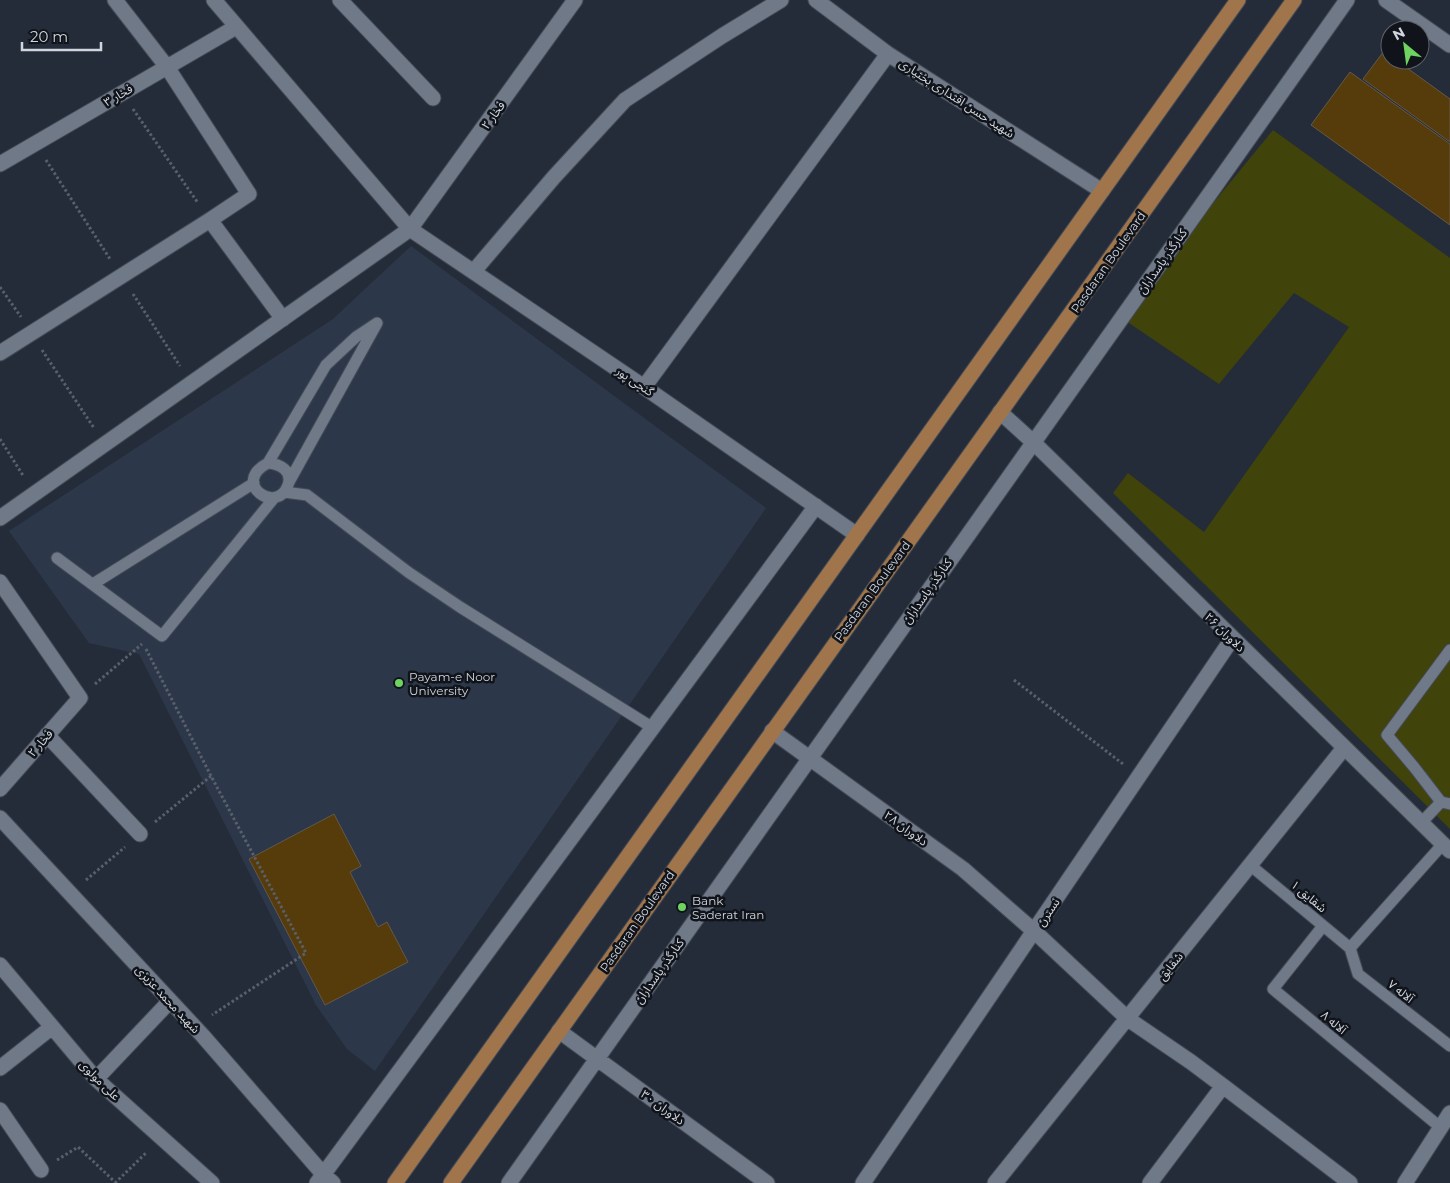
<svg xmlns="http://www.w3.org/2000/svg" width="1450" height="1183" font-family="Montserrat,'Noto Sans Arabic',sans-serif">
	<rect width="100%" height="100%" fill="#242c39"/>
	<path fill="#2c3849" fill-rule="evenodd" d="M411 246 766 508 375 1071 347 1049 316 1005 139 654 89 643 9 531 333 319ZM334 814 361 866 350 872 378 927 387 923 408 962 325 1005 249 859Z"/>
	<path fill="#40430a" d="M1273 130 1450 258V829L1113 493 1128 473 1204 532 1349 327 1294 293 1219 384 1120 317Z"/>
	<path fill="#563b0b" stroke="#64594a" d="M1384 51 1390 56V60H1396L1450 99V142L1363 79Z
		M1350 72 1450 144V225L1311 125Z
		M334 814 361 866 350 872 378 927 387 922 408 962 325 1005 249 859Z"/>
	<g fill="none" stroke-linecap="round" stroke-linejoin="round">
		<g stroke="#444a55" stroke-width="13">
			<path id="service" d="M268 463C279 464 293 470 288 485 277 516 230 483 268 463L326 365 356 337 377 323 289 482
				M284 492 307 495 408 572 460 607 653 728
				M57 558 162 636 274 498
				M93 584 254 483
				M1441 802 1414 767 1387 735 1450 650
				M1421 823 1441 802 1450 804
				M1250 865 1350 948
				M1323 926 1273 989 1440 1127
				M1350 948 1358 974 1450 1046
				M1350 948 1443 844"/>
		</g>
		<g stroke="#444a55" stroke-width="17">
			<path id="minor" d="M115 0 167 67 249 194 210 220
				M214 0 410 229 644 387 857 535
				M340 0 433 98
				M816 0 888 54 1102 191
				M1386 0 1450 45
				M0 164 236 27
				M474 271 554 177 625 100 722 36 781 0
				M0 353 210 220 283 319
				M644 387 888 54
				M1000 412 1033 442 1450 851
				M0 518 410 229 575 0
				M0 582 80 698 0 789
				M772 731 963 869 1035 932 1128 1019 1191 1062 1223 1086
				M47 735 140 834
				M0 818 203 1036 323 1174 333 1183
				M0 965 96 1079 212 1183
				M559 1031 767 1183
				M0 1068 52 1027
				M96 1079 170 1001
				M0 1110 41 1170
				M317 1183 816 506
				M509 1183 1347 0
				M863 1183 1232 639
				M995 1183 1344 748
				M1150 1183 1223 1086 1350 1183
				M1405 1183 1450 1113"/>
		</g>
		<g stroke="#444a55" stroke-width="17">
			<path id="primary" d="M395 1183 1238 0
				M451 1183 1294 0"/>
		</g>
		<path stroke="#59606c" stroke-width="3" stroke-dasharray="2.5 2.5" stroke-linecap="butt" d="M133 109 198 203
			M46 160 110 259
			M0 287 21 317
			M133 294 180 366
			M42 350 94 428
			M0 439 24 477
			M146 649 211 776 306 953 212 1015
			M1014 680 1123 764
			M95 684 142 644
			M155 822 211 776
			M86 880 125 847
			M57 1160 78 1147 115 1182
			M115 1183 147 1152"/>
		<use href="#service" stroke="#6f7988" stroke-width="11"/>
		<use href="#minor" stroke="#6f7988" stroke-width="15"/>
		<use href="#primary" stroke="#a1754b" stroke-width="15"/>
	</g>
	<g fill="#6ed360" stroke="#10141a" stroke-width="2">
		<circle cx="399" cy="683" r="5"/>
		<circle cx="682" cy="907" r="5"/>
	</g>
	<g text-anchor="middle" dominant-baseline="central" stroke-width="5" stroke-linejoin="round" paint-order="stroke">
		<g font-size="12" fill="#d0d5de" stroke="#10141a">
			<text transform="translate(118 95) rotate(-30)">فخار ۳</text>
			<text transform="translate(957 98) rotate(33)">شهید حسن اقتداری بختیاری</text>
			<text transform="translate(493 115) rotate(-54)">فخار ۲</text>
			<text transform="translate(1162 261) rotate(-55)">کنارگذر پاسداران</text>
			<text transform="translate(1108 262) rotate(-55)">Pasdaran Boulevard</text>
			<text transform="translate(635 381) rotate(34)">گنجی پور</text>
			<text transform="translate(872 591) rotate(-54)">Pasdaran Boulevard</text>
			<text transform="translate(927 591) rotate(-55)">کنارگذر پاسداران</text>
			<text transform="translate(1225 632) rotate(44)">دلاوران ۲۶</text>
			<text transform="translate(40 743) rotate(-49)">فخار ۲</text>
			<text transform="translate(906 828) rotate(36)">دلاوران ۲۸</text>
			<text transform="translate(1309 896) rotate(40)">شقایق ۱</text>
			<text transform="translate(1048 912) rotate(-56)">نسترن</text>
			<text transform="translate(637 921) rotate(-55)">Pasdaran Boulevard</text>
			<text transform="translate(1170 966) rotate(-51)">شقایق</text>
			<text transform="translate(659 971) rotate(-55)">کنارگذر پاسداران</text>
			<text transform="translate(1401 991) rotate(38)">آلاله ۷</text>
			<text transform="translate(168 999) rotate(47)">شهید محمد عزیزی</text>
			<text transform="translate(1334 1022) rotate(40)">آلاله ۸</text>
			<text transform="translate(100 1080) rotate(45)">علی مولوی</text>
			<text transform="translate(663 1107) rotate(36)">دلاوران ۳۰</text>
		</g>
		<g font-size="12" fill="#d0d5de" stroke="#10141a" text-anchor="start">
			<text x="409" y="676">Payam-e Noor<tspan x="409" dy="14">University</tspan></text>
			<text x="692" y="900">Bank<tspan x="692" dy="14">Saderat Iran</tspan></text>
		</g>
	</g>
	<g transform="translate(1405 45) rotate(331)"><circle r="24" fill="#10141a" stroke="#5d6168"/>
	<path d="M0-4L9 19L0 12L-9 19Z" fill="#6ed360"/>
	<text y="-8" font-size="14" font-weight="bold" text-anchor="middle" fill="#d0d5de">N</text>
	</g>
	<path d="M22 42v8h79v-8" fill="none" stroke="#d0d5de" stroke-width="2.5"/>
	<text x="30" y="42" font-size="15" fill="#d0d5de" stroke="#10141a" stroke-width="4" paint-order="stroke">20 m</text>
</svg>
